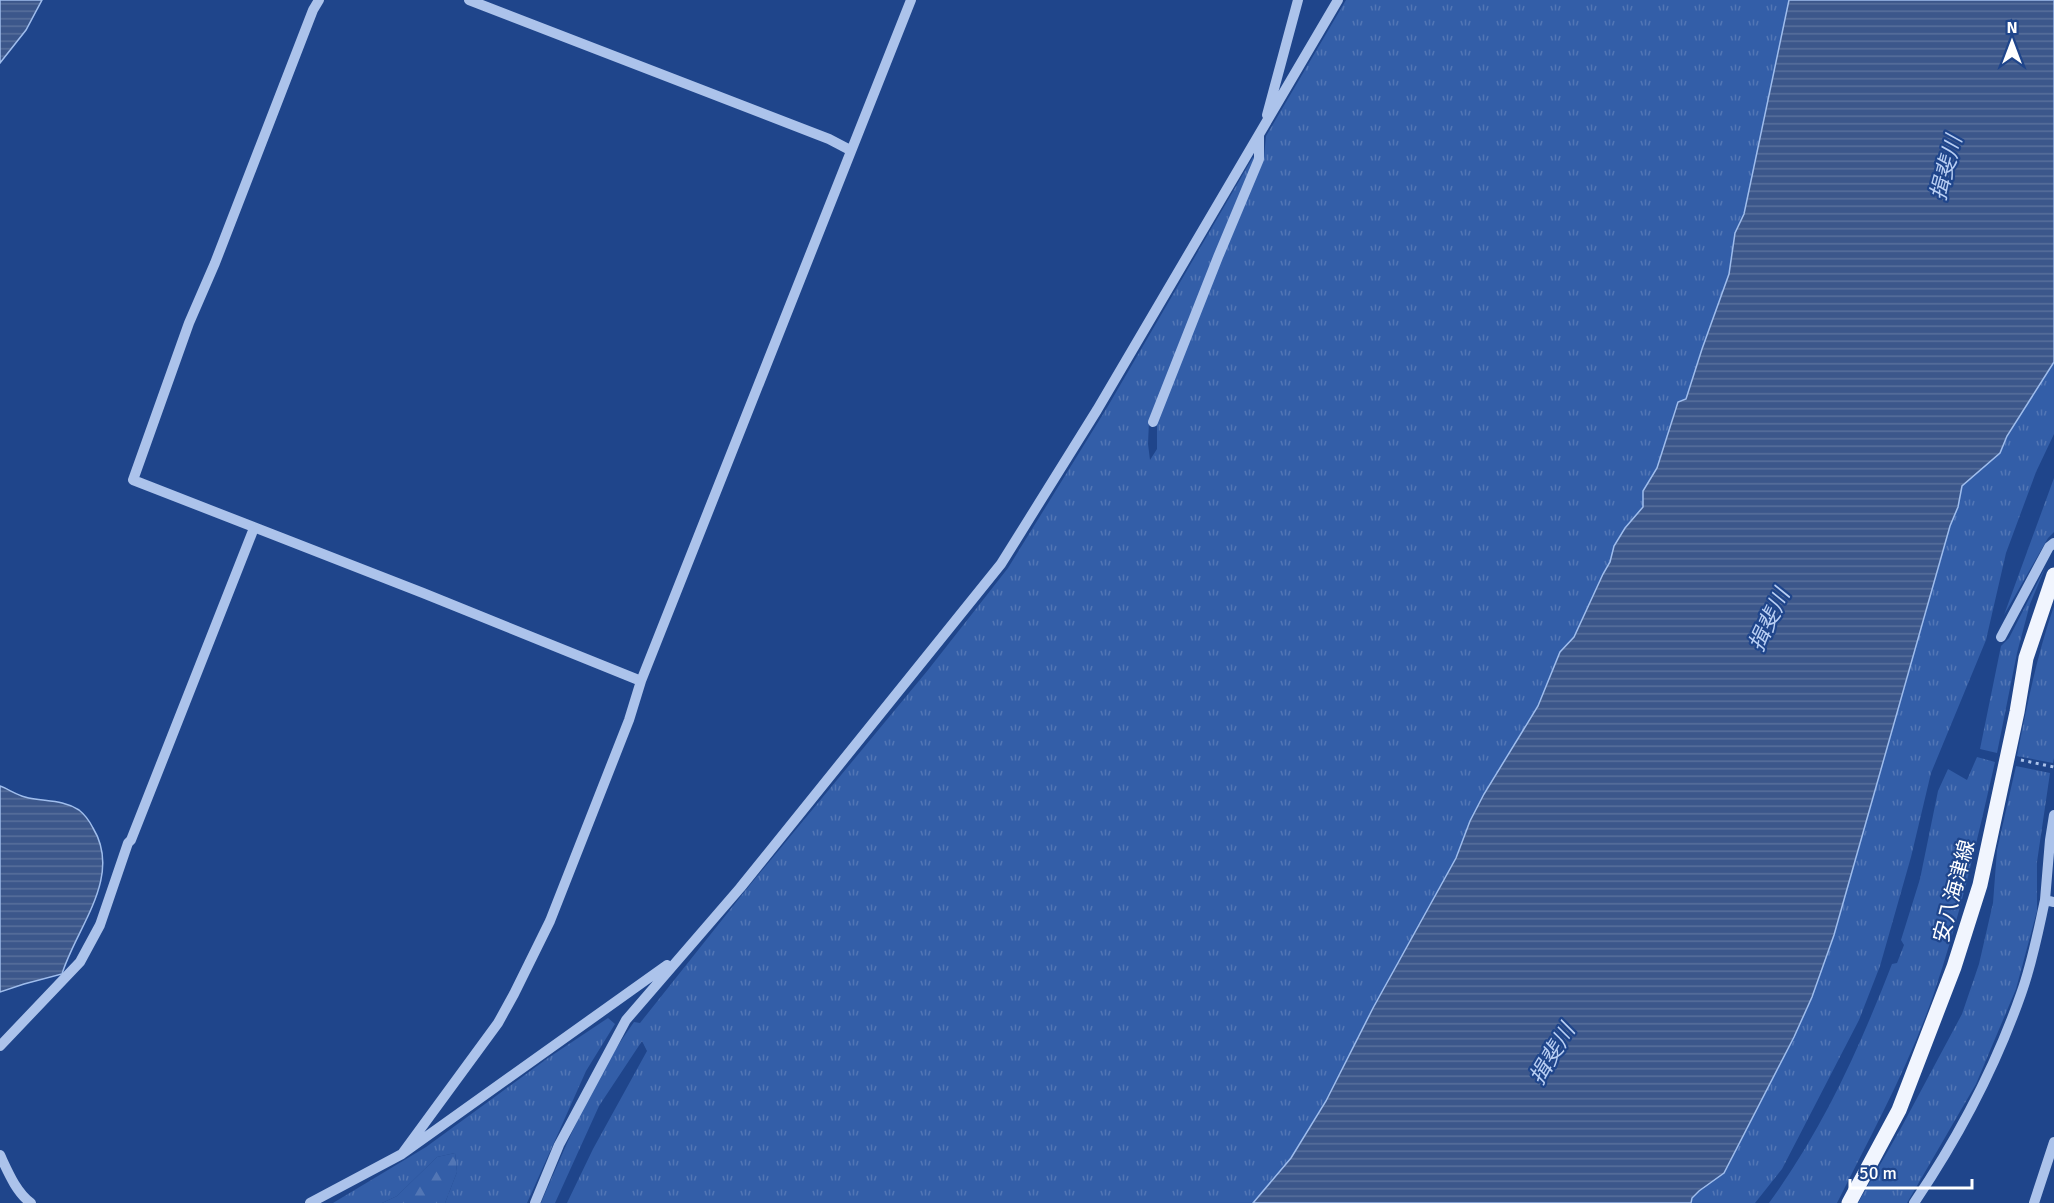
<svg xmlns="http://www.w3.org/2000/svg" width="2054" height="1203" font-family="Signika,'Noto Sans JP',sans-serif">
	<defs>
		<pattern id="grass-tufts" width="24" height="20" patternUnits="userSpaceOnUse" patternTransform="scale(1.5)"><rect width="24" height="20" fill="#335ea8"/><path d="M3 7l-1-3M5 7V3M7 7l1-3M15 17l-1-3M17 17v-4M19 17l1-3" fill="none" stroke="#5276b5"/></pattern>
		<pattern id="forest-firs" width="22" height="20" patternUnits="userSpaceOnUse" patternTransform="scale(1.5)"><rect width="22" height="20" fill="#335ea8"/><path d="M5 1l3.5 6h-7zM16 11l3.5 6h-7z" fill="#5276b5"/></pattern>
		<pattern id="water-rules" width="6" height="5" patternUnits="userSpaceOnUse" patternTransform="scale(1.5)"><rect width="6" height="5" fill="#3c578b"/><path d="M0 2.5h6" fill="none" stroke="#59709c"/></pattern>
	</defs>
	<rect width="100%" height="100%" fill="#1f458b"/>
	<path fill="url(#grass-tufts)" d="M1346 0H1789L1744 214 1735 233 1729 274 1702 349 1686 400 1675 408 1666 444 1657 468 1643 491V507L1615 546 1610 562 1603 574 1574 638 1560 652 1538 706 1484 794 1470 821 1456 858 1373 1008 1326 1101 1291 1158 1253 1203H567L593 1149 647 1051 642 1041 599 1106 555 1203H541C568 1141 594 1077 634 1022L640 1023 745 891 928 670 1008 568 1108 406 1253 157 1255 158 1149 421 1148 444 1150 460 1157 449V423L1260 161 1264 157 1266 136Z
		M2054 362V434L2036 472 2006 553 1986 640 1931 773 1911 857 1880 966 1859 1020 1782 1169 1755 1203H1691C1694 1189 1713 1181 1724 1173L1812 997 1834 935 1950 526 1958 507 1962 486 2000 453 2007 436Z
		M2054 478V532L2048 538 2004 615Z
		M2046 566 2030 604 2017 653 1997 753 1980 749 2001 646 2009 638Z
		M2054 606V758L2053 763 2017 756C2027 705 2037 655 2054 606Z
		M1977 757 1995 762C1977 841 1959 920 1933 996 1908 1068 1871 1135 1837 1203H1769C1823 1129 1859 1049 1892 964L1897 963 1904 945 1901 940 1920 879 1938 791 1948 769 1967 780Z
		M2016 766 2050 773 2037 862V911L2016 989 1976 1084 1907 1203H1858L1901 1128 1962 1014 1979 964 1993 903 1997 850Z
		M608 1018 615 1024 586 1071 527 1203H445L457 1172 455 1153 437 1157 397 1196 382 1203H333L426 1147 548 1058Z"/>
	<path fill="url(#forest-firs)" d="M455 1153 457 1172 445 1203H382L397 1196 437 1157Z"/>
	<path fill="url(#water-rules)" stroke="#9fbded" stroke-width="1.5" d="M0 0H42L26 30 0 63Z
		M1789 0H2054V362L2007 436 2000 453 1962 486 1958 507 1950 526 1834 935 1812 997 1794 1037 1724 1173 1699 1191 1692 1198 1691 1203H1253L1291 1158 1326 1101 1373 1008 1456 858 1470 821 1484 794 1538 706 1560 652 1574 637 1603 574 1610 562 1614 546 1625 528 1643 507V491L1657 468 1678 402 1686 399 1702 349 1729 274 1735 233 1744 214Z
		M0 786C8 789 17 795 25 797 43 802 62 799 79 810 84 814 90 822 93 828 123 877 76 928 62 974L24 984 0 992Z"/>
	<g fill="none" stroke-linecap="round" stroke-linejoin="round">
		<path stroke="#acc3eb" stroke-width="3" stroke-dasharray="3 4.5" stroke-linecap="butt" d="M2021 760 2054 767"/>
		<path stroke="#acc3eb" stroke-width="10" d="M319 0 313 10 215 263 189 323 133 480 423 593 641 681
			M469 0 829 139 850 150
			M1267 115 1298 0
			M1153 422 1218 257 1259 159V136
			M2001 637 2049 547 2054 543
			M2045 900 2050 840 2054 815
			M0 1046 80 962 100 925 128 843 131 840 254 528
			M402 1154 498 1023 514 994 550 921 629 720 641 681 911 0
			M0 1155C8 1172 16 1192 31 1203
			M310 1203 402 1154 667 965
			M535 1203 559 1145 626 1020 740 888 1001 564 1097 410 1338 0
			M1914 1203C1958 1138 1995 1068 2021 994 2032 964 2038 932 2045 900L2054 902
			M2034 1203 2054 1142"/>
		<path stroke="#f1f5fe" stroke-width="15" d="M1849 1203 1899 1110 1954 967 1980 885 2017 712 2026 658 2054 575"/>
	</g>
	<g text-anchor="middle" dominant-baseline="central" stroke-width="4.5" stroke-linejoin="round" paint-order="stroke">
		<g font-size="21" fill="#fff" stroke="#1f458b">
			<text transform="translate(1954 891) rotate(-75)">安八海津線</text>
		</g>
		<g font-size="22" font-style="italic" fill="#b8cef3" stroke="#1f458b">
			<text transform="translate(1946 168) rotate(-75)">揖斐川</text>
			<text transform="translate(1769 620) rotate(-65)">揖斐川</text>
			<text transform="translate(1552 1054) rotate(-59)">揖斐川</text>
		</g>
	</g>
	<g transform="translate(2012 42)" stroke="#1f458b" stroke-width="4.5" paint-order="stroke">
	<path d="M0-4.5L10 22L0 15L-10 22Z" fill="#ffffff"/>
	<text y="-9" font-size="16" font-weight="bold" text-anchor="middle" fill="#ffffff">N</text>
	</g>
	<path d="M1850 1179v9h122v-9" fill="none" stroke="#ffffff" stroke-width="3"/>
	<text x="1859" y="1179" font-size="18" fill="#ffffff" stroke="#1f458b" stroke-width="4.5" paint-order="stroke">50 m</text>
</svg>
